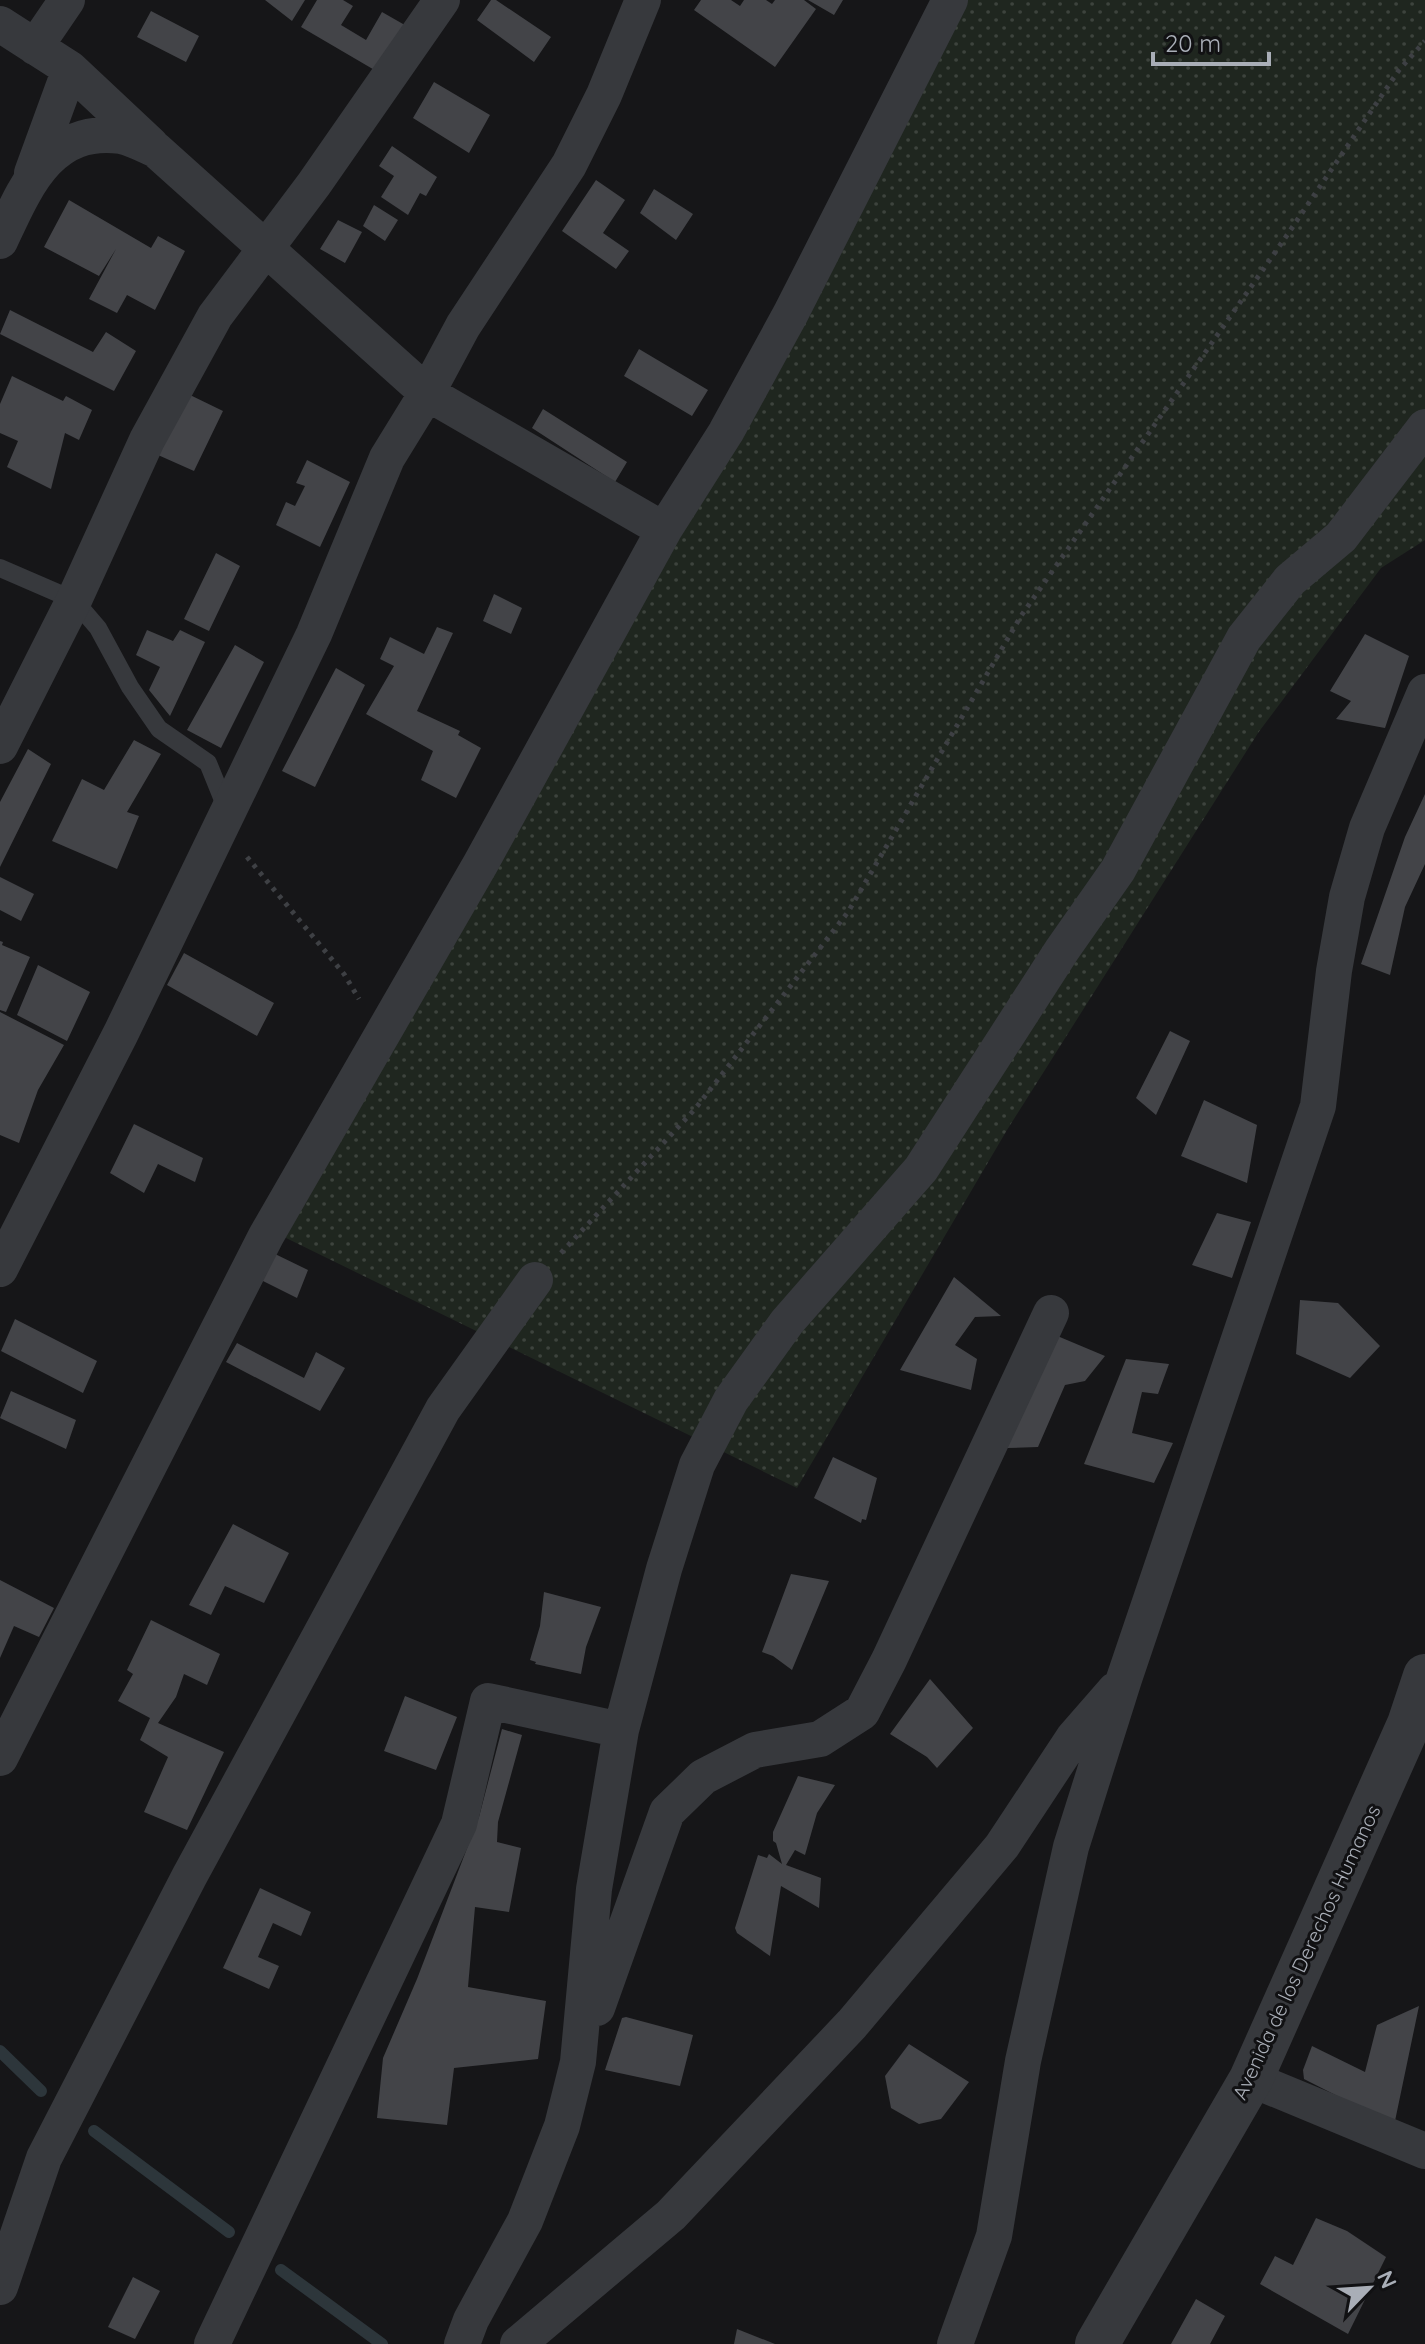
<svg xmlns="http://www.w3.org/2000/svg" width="1425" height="2344" font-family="Quicksand,sans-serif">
	<defs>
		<pattern id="grass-dots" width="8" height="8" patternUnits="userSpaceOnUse" patternTransform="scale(2)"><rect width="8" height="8" fill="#1f261f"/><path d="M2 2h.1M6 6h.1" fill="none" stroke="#3d433d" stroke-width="1.8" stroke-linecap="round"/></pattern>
	</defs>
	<rect width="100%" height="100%" fill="#161618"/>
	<path fill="url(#grass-dots)" d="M966 0H1425V540L1381 568 1258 733 1007 1130 797 1488 284 1237Z"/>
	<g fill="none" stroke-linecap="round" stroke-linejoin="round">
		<path stroke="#2d363b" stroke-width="12" d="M0 2051 41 2091
			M94 2131 229 2232
			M281 2270 382 2344"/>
	</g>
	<path fill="#434448" d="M265 0H305L292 21Z
		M317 0H343L353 6 341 25 366 40 382 12 410 28 383 75 301 27Z
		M491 0H496L551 37 534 62 477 20Z
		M701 0H731L740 6 744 0H766L772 4 775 0H804L816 9 775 67 694 10Z
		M808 0H843L834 15Z
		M151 11 199 36 186 62 137 37Z
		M434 82 490 115 469 153 413 118Z
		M392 146 437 177 426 196 420 193 408 215 381 197 394 176 379 166Z
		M596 180 625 200 603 233 629 251 616 269 562 231Z
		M654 189 693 214 676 240 640 213Z
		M69 200 151 248 158 236 185 251 155 310 127 295 117 313 89 299 116 249 99 276 44 247Z
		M374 205 398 220 385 241 363 226Z
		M338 220 362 232 345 263 320 249Z
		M10 310 93 352 106 332 136 351 114 391 0 334Z
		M639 349 708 390 692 416 624 376Z
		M12 376 63 401 66 396 92 410 79 440 65 433 51 489 7 467 18 441 0 433V404Z
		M188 394 223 411 194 471 158 455Z
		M543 409 627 462 615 482 532 428Z
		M307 460 350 482 320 547 276 525 286 502 295 506 305 486 296 483Z
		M216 553 240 566 209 631 184 619Z
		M494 594 522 608 511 634 483 621Z
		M437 627 453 633 417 711 460 731 458 735 481 748 456 798 421 780 433 751 366 714 394 666 380 659 390 637 424 654Z
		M147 630 173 641 180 630 205 642 170 716 149 690 160 667 136 655Z
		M1365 634 1409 656 1385 728 1336 719 1351 701 1330 691Z
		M235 645 264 662 221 748 187 730Z
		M336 668 365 685 315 787 282 771Z
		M134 740 161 754 127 812 139 816 117 869 52 841 82 779 104 790Z
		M28 749 51 764 0 867V802Z
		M1425 794V864L1405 907 1390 975 1361 964 1405 837Z
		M0 877 34 894 21 921 0 910Z
		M0 941 3 942 2 945 30 957 6 1012 0 1010Z
		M184 953 274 1003 257 1036 167 985Z
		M38 965 90 992 67 1041 17 1015Z
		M0 1012 64 1045 38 1090 19 1143 0 1135Z
		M1170 1031 1190 1041 1156 1115 1136 1098Z
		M1204 1100 1257 1125 1247 1183 1181 1156Z
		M134 1124 203 1158 195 1182 158 1164 144 1193 110 1173Z
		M1217 1213 1251 1222 1232 1278 1192 1265Z
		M273 1253 308 1270 297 1298 261 1280Z
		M954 1277 1001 1316 975 1317 955 1345 977 1359 971 1390 900 1370Z
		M1300 1300 1338 1303 1380 1346 1350 1378 1296 1354Z
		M15 1319 97 1361 83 1393 1 1351Z
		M1055 1335 1105 1356 1085 1381 1065 1385 1038 1447 1007 1448Z
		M237 1343 304 1378 316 1352 345 1368 320 1411 226 1362Z
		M1126 1359 1169 1364 1158 1394 1142 1392 1132 1433 1173 1443 1154 1483 1084 1464Z
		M11 1391 76 1420 66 1449 0 1418Z
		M833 1457 877 1478 866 1520 862 1519 861 1523 814 1498Z
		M233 1524 289 1553 264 1603 225 1586 211 1615 189 1605Z
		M791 1574 829 1581 792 1670 773 1656 762 1652Z
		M0 1580 54 1608 39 1637 14 1626 0 1658Z
		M544 1592 601 1607 586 1647 581 1674 535 1664 536 1662 530 1660 540 1626Z
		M151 1620 220 1654 207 1685 184 1674 176 1697 158 1723 224 1752 187 1830 144 1812 168 1757 140 1740 150 1718 118 1701 133 1674 127 1670Z
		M930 1679 973 1728 937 1768 927 1757 890 1734Z
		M405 1696 457 1717 436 1770 384 1751Z
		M502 1729 522 1735 498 1822 497 1842 521 1848 509 1912 475 1907 468 1987 546 2001 538 2059 454 2068 447 2125 377 2118 383 2058 417 1979 479 1817Z
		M798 1776 835 1785 817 1813 805 1855 795 1850 786 1865 821 1878 819 1908 781 1886 770 1956 737 1933 735 1928 758 1855 767 1858 769 1854 782 1864 776 1843 773 1841V1832Z
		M260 1888 311 1912 301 1936 273 1923 258 1957 279 1966 269 1989 223 1968Z
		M1419 2006 1395 2121 1357 2106 1304 2079 1303 2070 1312 2046 1365 2072 1377 2025Z
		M626 2017 693 2035 680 2086 605 2070 622 2018Z
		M909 2044 969 2082 941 2119 919 2124 891 2108 885 2076Z
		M1316 2218 1347 2231 1386 2257 1348 2334 1260 2284 1275 2256 1293 2265Z
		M133 2277 160 2291 135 2339 108 2327Z
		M1196 2299 1225 2316 1210 2344H1171Z
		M737 2329 775 2344H734Z"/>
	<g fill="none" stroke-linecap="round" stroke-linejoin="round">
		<path stroke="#3e4044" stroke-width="5" stroke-dasharray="4 6" stroke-linecap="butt" d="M247 857 344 974 359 999
			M561 1253 695 1109 848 912 1021 616 1283 241 1399 70 1425 41"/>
		<path stroke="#37393d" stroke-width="18" d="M0 568 74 600 98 628 130 687 159 729 208 763 227 810"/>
		<path stroke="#37393d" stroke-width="36" d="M0 24 70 69 151 145
			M35 47 67 0
			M32 173 70 69
			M0 241C25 188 49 126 121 136 132 138 145 145 156 150L427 393 664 530
			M0 746 74 600 147 440 215 316 314 184 442 0
			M0 1269 121 1033 314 634 387 458 427 393 463 326 569 165 604 95 643 0
			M0 1758 266 1236 481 863 664 530 726 432 791 313 950 0
			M597 2008 667 1812 703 1777 755 1750 820 1739 862 1712 889 1660 1051 1313
			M1251 2079 1425 2151
			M0 2287 44 2158 189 1877 443 1409 535 1280
			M212 2344 459 1824 488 1701 621 1730
			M462 2344 471 2320 525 2221 562 2126 578 2062 594 1889 621 1730 664 1569 697 1465 731 1400 787 1322 921 1169 1062 950 1118 870 1244 638 1290 580 1341 537 1425 427
			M518 2344 671 2215 852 2024 1002 1846 1074 1737 1115 1690
			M955 2344 994 2236 1023 2061 1071 1847 1124 1679 1318 1106 1334 971 1347 897 1367 828 1425 692"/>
		<path stroke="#37393d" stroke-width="44" d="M1097 2344 1251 2079 1409 1724 1425 1676"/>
	</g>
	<g text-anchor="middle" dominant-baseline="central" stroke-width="6" stroke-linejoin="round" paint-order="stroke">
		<g font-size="20" fill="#a9aeb7" stroke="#111113">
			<text transform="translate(1306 1952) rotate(-65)">Avenida de los Derechos Humanos</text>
		</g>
	</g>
	<g transform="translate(1369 2288) rotate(65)" stroke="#111113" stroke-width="6" paint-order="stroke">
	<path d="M0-6L14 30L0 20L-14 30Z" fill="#a9aeb7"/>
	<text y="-12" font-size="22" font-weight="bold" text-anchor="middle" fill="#a9aeb7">N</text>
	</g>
	<path d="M1153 52v12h116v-12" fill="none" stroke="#a9aeb7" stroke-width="4"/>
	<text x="1165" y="52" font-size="24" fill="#a9aeb7" stroke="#111113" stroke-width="6" paint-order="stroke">20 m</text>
</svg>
